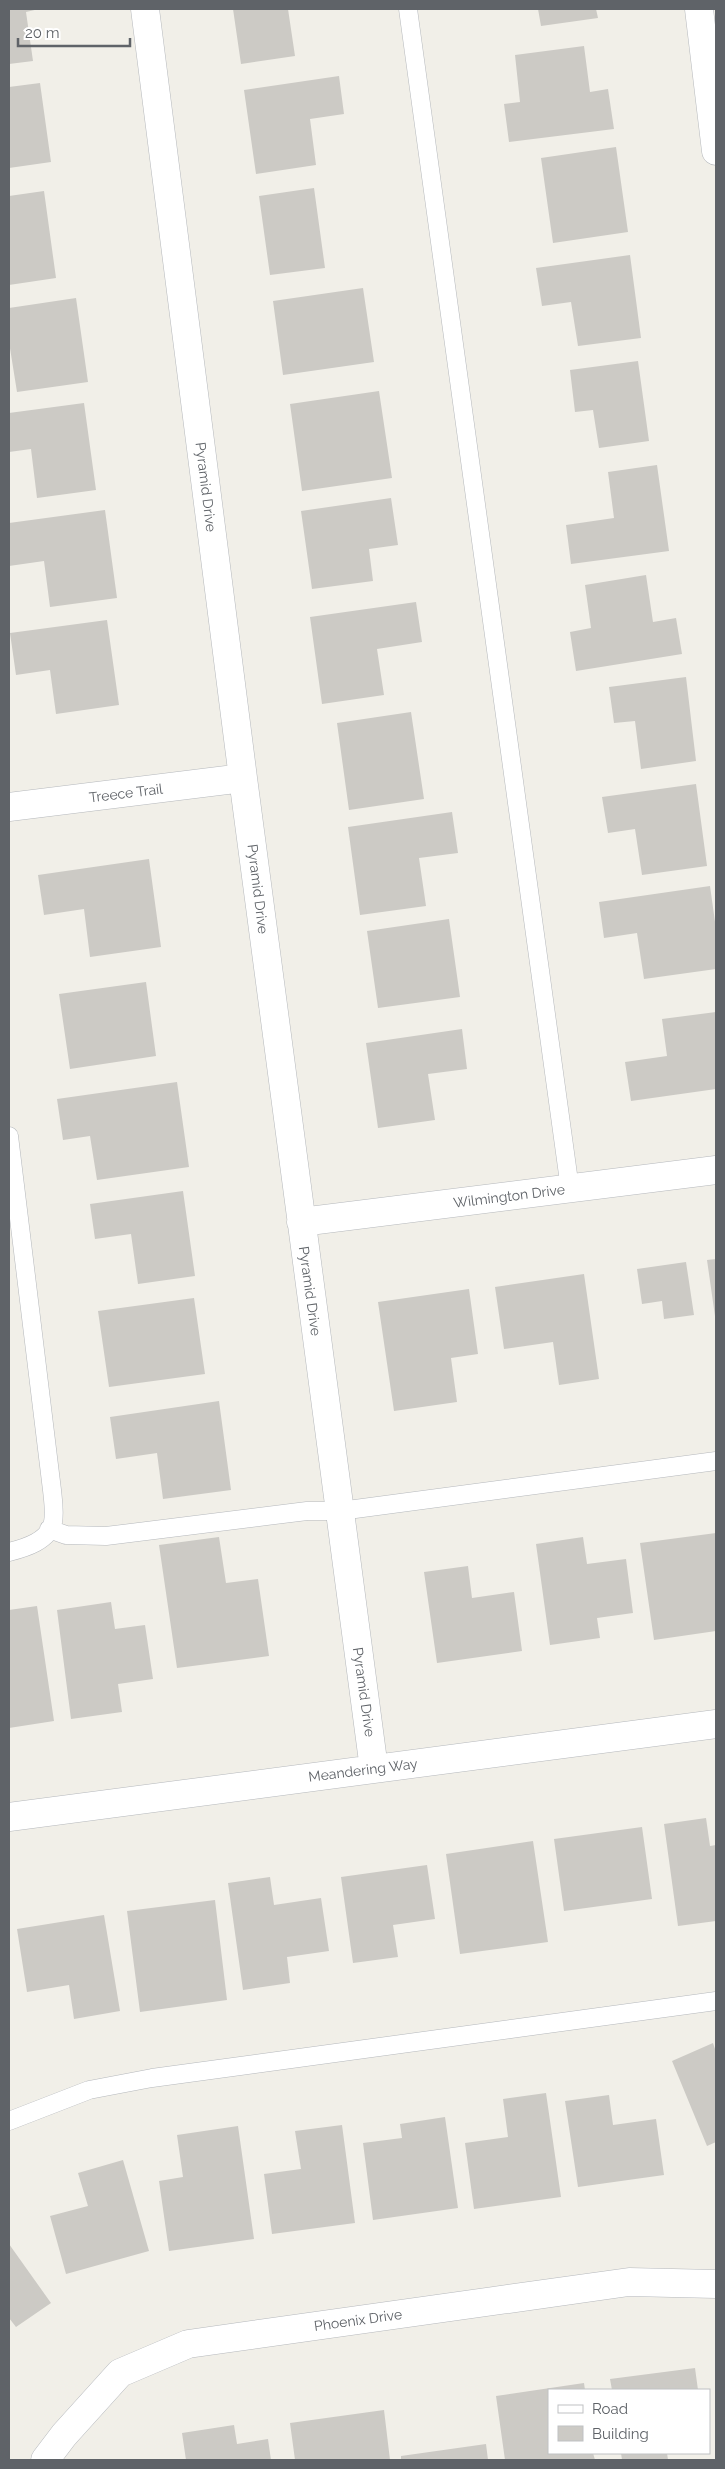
<svg xmlns="http://www.w3.org/2000/svg" width="725" height="2469" font-family="Raleway,sans-serif">
	<rect width="100%" height="100%" fill="#f1efe8"/>
	<path fill="#cccac5" d="M9 9H39L26 12 33 61 9 64Z
		M233 9H288L295 56 241 64Z
		M538 9H596L598 18 541 26Z
		M584 46 590 92 608 89 614 129 509 142 504 104 520 102 515 55Z
		M339 76 344 114 310 119 316 165 256 174 244 90Z
		M40 83 51 162 9 168V87Z
		M616 147 628 232 553 243 541 158Z
		M314 188 325 268 270 275 259 196Z
		M44 191 56 278 9 285V196Z
		M630 255 641 338 578 346 571 302 542 306 536 268Z
		M363 288 374 362 283 375 273 301Z
		M76 298 88 382 17 392 9 342V308Z
		M638 361 649 441 599 448 593 410 575 412 570 370Z
		M379 391 392 478 302 491 290 404Z
		M84 403 96 490 37 498 31 449 9 452V413Z
		M657 465 669 551 571 564 566 525 614 518 608 472Z
		M391 498 398 545 369 549 373 581 312 589 301 511Z
		M105 510 117 598 50 607 44 561 9 566V523Z
		M646 575 653 622 676 618 682 654 576 671 570 632 591 628 585 585Z
		M416 602 422 642 377 649 384 695 322 704 310 617Z
		M107 620 119 705 56 714 50 670 16 675 10 633Z
		M686 677 696 761 641 769 635 721 614 723 609 687Z
		M411 712 424 799 349 810 337 723Z
		M696 784 707 866 642 875 635 829 608 833 602 797Z
		M452 812 458 853 419 858 426 906 360 915 348 827Z
		M149 859 161 947 90 957 84 909 44 915 38 875Z
		M710 886 716 929V969L644 979 637 933 604 938 599 902Z
		M449 919 460 997 378 1008 367 931Z
		M146 982 156 1056 70 1069 59 994Z
		M716 1012V1089L631 1101 625 1062 667 1056 662 1019Z
		M462 1029 467 1069 428 1074 435 1120 378 1128 366 1043Z
		M177 1082 189 1167 97 1180 90 1136 63 1140 57 1099Z
		M183 1191 195 1276 138 1284 131 1234 95 1239 90 1204Z
		M716 1259V1316H715L707 1260Z
		M686 1262 694 1315 664 1319 662 1301 642 1304 637 1269Z
		M584 1274 599 1379 559 1385 553 1342 504 1349 495 1287Z
		M469 1289 478 1354 451 1358 457 1402 394 1411 378 1302Z
		M194 1298 205 1374 109 1387 98 1311Z
		M219 1401 231 1490 163 1499 157 1453 116 1459 110 1417Z
		M716 1533V1631L654 1640 640 1543Z
		M219 1537 226 1583 258 1579 269 1656 177 1668 159 1545Z
		M583 1537 587 1564 626 1559 633 1613 597 1618 600 1638 550 1645 536 1544Z
		M468 1566 472 1598 514 1592 522 1651 437 1663 424 1572Z
		M111 1602 115 1629 145 1625 153 1679 118 1684 122 1712 71 1719 57 1610Z
		M37 1606 54 1721 9 1728V1610Z
		M706 1818 710 1846 716 1845V1921L678 1926 664 1824Z
		M642 1827 652 1899 564 1911 554 1839Z
		M533 1841 548 1942 460 1954 446 1854Z
		M427 1865 435 1919 393 1925 398 1957 353 1963 341 1877Z
		M270 1877 274 1905 321 1898 329 1951 287 1957 290 1983 243 1990 228 1883Z
		M215 1900 227 2000 140 2012 127 1911Z
		M104 1915 120 2011 74 2019 69 1985 27 1992 17 1929Z
		M713 2043 716 2052V2142L707 2146 672 2061Z
		M546 2093 561 2197 474 2209 465 2143 508 2137 503 2099Z
		M609 2095 613 2125 656 2119 664 2175 578 2187 565 2101Z
		M445 2117 458 2208 373 2220 363 2143 402 2138 400 2124Z
		M342 2125 355 2223 272 2234 264 2174 301 2169 295 2131Z
		M238 2126 254 2239 169 2251 159 2181 183 2177 177 2135Z
		M123 2160 149 2251 66 2274 50 2216 88 2206 78 2173Z
		M9 2244 51 2303 16 2327 9 2318Z
		M695 2368 698 2390H612L610 2379Z
		M584 2383 585 2390H549V2453H593L595 2460H505L496 2396Z
		M384 2410 390 2460H295L290 2423Z
		M234 2425 237 2444 268 2439 271 2460H186L182 2433Z
		M486 2444 488 2460H401V2456Z
		M621 2453H667L668 2460H622Z"/>
	<g fill="none" stroke-linecap="round" stroke-linejoin="round">
		<g stroke="#b5b8bc" stroke-width="19">
			<path id="service" d="M408 9 570 1189
				M9 1136 52 1490C53 1500 55 1512 53 1522 49 1541 25 1548 9 1552
				M49 1529 66 1535 106 1536 307 1511H340L716 1461
				M9 2121 89 2090 152 2078 716 2001"/>
		</g>
		<g stroke="#b5b8bc" stroke-width="29">
			<path id="minor" d="M145 9 243 778 374 1769
				M699 9 716 151
				M9 807 243 778
				M301 1222 716 1170
				M9 1817 716 1724
				M45 2460 64 2435 120 2373 188 2344 629 2282 716 2284"/>
		</g>
		<use href="#service" stroke="#fff" stroke-width="18"/>
		<use href="#minor" stroke="#fff" stroke-width="28"/>
	</g>
	<g text-anchor="middle" dominant-baseline="central" stroke-width="5" stroke-linejoin="round" paint-order="stroke">
		<g font-size="14" fill="#5f6368" stroke="#fff">
			<text transform="translate(206 487) rotate(83)">Pyramid Drive</text>
			<text transform="translate(126 793) rotate(-7)">Treece Trail</text>
			<text transform="translate(258 889) rotate(83)">Pyramid Drive</text>
			<text transform="translate(509 1196) rotate(-7)">Wilmington Drive</text>
			<text transform="translate(310 1291) rotate(82)">Pyramid Drive</text>
			<text transform="translate(364 1692) rotate(82)">Pyramid Drive</text>
			<text transform="translate(363 1770) rotate(-7)">Meandering Way</text>
			<text transform="translate(358 2320) rotate(-8)">Phoenix Drive</text>
		</g>
	</g>
	<rect width="725" height="2469" fill="none" stroke="#5f6368" stroke-width="20"/>
	<rect x="548" y="2389" width="162" height="65" fill="#ffffff" stroke="#bfc1c3"/>
	<rect x="558" y="2405" width="25" height="8" fill="#ffffff" stroke="#bfc1c3"/>
	<text x="592" y="2414" font-size="15" fill="#5f6368">Road</text>
	<rect x="558" y="2426" width="25" height="15" fill="#cccac5" stroke="#bfc1c3"/>
	<text x="592" y="2439" font-size="15" fill="#5f6368">Building</text>
	<path d="M18 38v8h112v-8" fill="none" stroke="#5f6368" stroke-width="2.5"/>
	<text x="25" y="38" font-size="15" fill="#5f6368" stroke="#ffffff" stroke-width="4" paint-order="stroke">20 m</text>
</svg>
